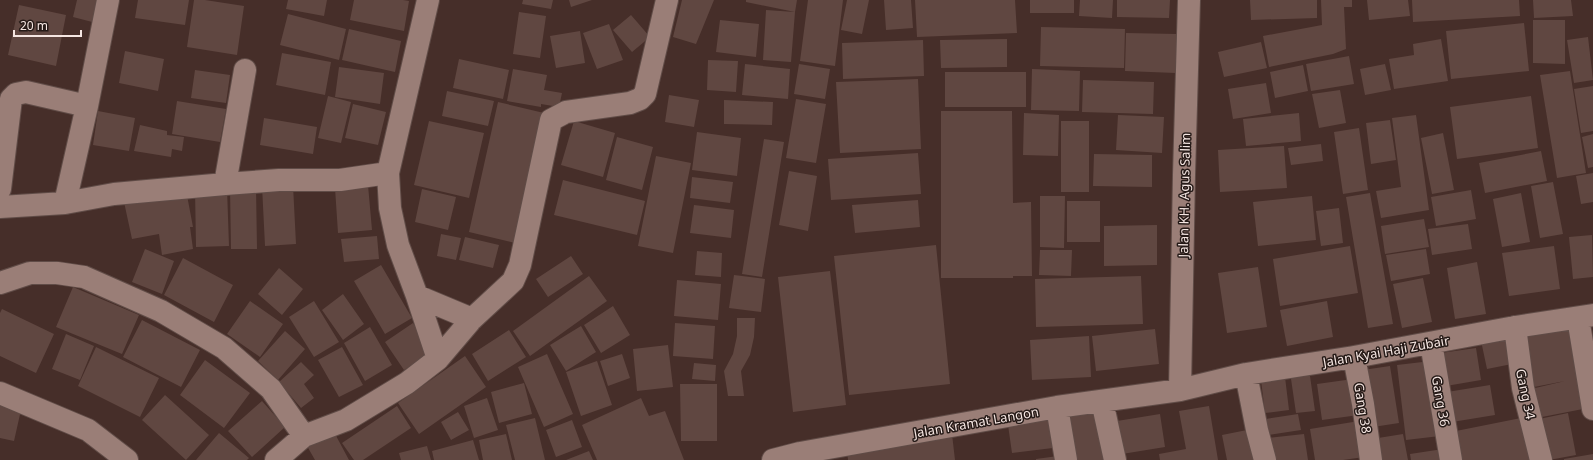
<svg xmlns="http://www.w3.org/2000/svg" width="1593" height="460" font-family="'Noto Sans',sans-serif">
	<rect width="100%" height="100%" fill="#462e29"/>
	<path fill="#604741" d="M77 0H106L100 24 73 17Z
		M138 0H189L185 25 135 18Z
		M194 0H205L244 6 237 55 187 47Z
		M288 0H327L324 16 286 9Z
		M354 0H403L409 1 404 31 350 20Z
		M523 0H553L551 9 522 4Z
		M569 0H592L571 7Z
		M682 0H714L696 44 673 37Z
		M746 0H797L795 12 791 62 763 60 766 10 795 12 746 2Z
		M808 0H843L835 66 800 61Z
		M847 0H869L862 34 841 30Z
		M884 0H911L913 28 886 30Z
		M915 0H1015L1017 33 917 37Z
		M1030 0H1074V13H1030Z
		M1080 0H1113L1112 18 1079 16Z
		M1117 0H1170L1169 18 1117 17Z
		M1250 0H1317V18L1251 20Z
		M1321 0H1352V7H1344L1346 49 1333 54 1269 67 1263 36 1322 25Z
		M1367 0H1408L1410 16 1369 20Z
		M1412 0H1519L1520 16 1413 22Z
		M1533 0H1571L1573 16 1534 18Z
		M19 5 66 15 56 66 8 55Z
		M519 12 546 16 540 58 513 54Z
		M288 14 346 29 339 60 280 45Z
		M631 15 650 37 632 52 613 30Z
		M720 20 759 24 756 57 716 52Z
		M1533 20H1565V64L1533 63Z
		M1524 23 1529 71 1451 79 1446 31Z
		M609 24 623 60 597 69 583 33Z
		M1041 27 1125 29 1124 68 1040 66Z
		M349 29 401 41 395 72 342 60Z
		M580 31 585 63 556 68 550 36Z
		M1126 33 1177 34 1176 73 1125 71Z
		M1588 37 1593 80 1574 83 1567 40Z
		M1007 39V67L941 68 940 40Z
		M1441 39 1448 81 1394 89 1389 59 1414 55 1413 44Z
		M923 40 924 76 843 79 842 43Z
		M1261 42 1267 68 1224 77 1218 52Z
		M125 51 164 59 158 91 119 83Z
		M282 53 331 62 325 95 276 85Z
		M1349 56 1354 84 1311 91 1306 64Z
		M459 59 509 70 503 99 453 88Z
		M708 60 738 61 736 92 707 90Z
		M745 64 790 69 788 99 742 95Z
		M799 64 830 69 825 99 794 94Z
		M1385 64 1391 90 1365 95 1360 69Z
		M1303 65 1308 91 1275 98 1270 72Z
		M339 67 384 73 380 104 335 97Z
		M513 69 547 75 544 90 562 93 559 107 541 104V107L507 101Z
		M1032 69 1080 71 1079 111 1031 110Z
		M195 70 230 75 226 103 191 98Z
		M1570 71 1586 173 1557 178 1540 75Z
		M945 72H1026V107H945Z
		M918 79 921 149 840 153 836 82Z
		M1083 80 1154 82 1153 114 1082 112Z
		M1266 83 1271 113 1233 119 1228 89Z
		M1593 86V131L1581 133 1574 89Z
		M1340 90 1346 123 1319 128 1312 94Z
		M447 91 494 101 488 126 442 116Z
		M669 95 699 100 694 127 665 122Z
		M328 96 351 102 341 143 318 138Z
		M1531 96 1538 148 1457 159 1450 107Z
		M796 99 826 104 816 163 786 158Z
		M724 100 773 102 772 125 724 124Z
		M177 101 226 109 220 142 172 134Z
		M498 102 544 113 515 243 469 232Z
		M353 104 386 112 378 145 345 138Z
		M98 111 135 118 129 151 93 145Z
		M941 111H1012L1013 203 1031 202 1032 276H1013V278H941Z
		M1024 113 1059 115 1058 156 1023 155Z
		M1299 113 1301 141 1246 146 1243 119Z
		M1118 115 1164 117 1162 153 1116 150Z
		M1416 115 1429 210 1381 218 1376 191 1401 187 1392 118Z
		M264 118 317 127 313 154 260 145Z
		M1390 120 1396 160 1371 164 1366 123Z
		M429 121 484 133 469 198 414 185Z
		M574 121 615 133 603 177 561 165Z
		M1061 121H1089V192H1061Z
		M140 125 167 131V135L184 137 182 151 172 149 171 157 134 151Z
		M1359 128 1368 190 1343 194 1334 132Z
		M697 132 741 138 737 176 692 170Z
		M1443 133 1454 190 1432 194 1421 138Z
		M1593 134V167L1588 168 1582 137Z
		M617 137 653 147 642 190 606 180Z
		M764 139 784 142 762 277 742 274Z
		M1321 144 1323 161 1291 165 1288 148Z
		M1284 146 1287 188 1220 192 1218 150Z
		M1541 151 1547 181 1485 193 1479 163Z
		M918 153 921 194 831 200 828 159Z
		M1094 154 1152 155V187L1093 186Z
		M656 156 691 163 673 253 638 246Z
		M789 171 817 176 808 231 779 225Z
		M1593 173V202L1581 204 1576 176Z
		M692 177 733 182 730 203 690 198Z
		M563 180 645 201 637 235 554 215Z
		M1553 182 1563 234 1540 238 1531 186Z
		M293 185 296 244 265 246 262 186Z
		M368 185 372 230 338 233 335 188Z
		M256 187 257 249H231L230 188Z
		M227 188 229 246 196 247 195 189Z
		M422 189 456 197 448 230 415 222Z
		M186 190 193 227H190L193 249 162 255 159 234 132 239 124 202Z
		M1471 190 1476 219 1436 226 1431 197Z
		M1370 193 1393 324 1368 328 1346 197Z
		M1521 193 1530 242 1502 247 1493 199Z
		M1040 196H1065L1064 248 1040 247Z
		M1312 196 1316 240 1258 246 1253 202Z
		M918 200 920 227 855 233 852 205Z
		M1067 201H1100V242H1067Z
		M694 205 734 210 731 238 690 233Z
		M1339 208 1343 243 1321 246 1316 211Z
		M1424 219 1429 247 1385 254 1381 226Z
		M1468 224 1472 249 1432 255 1428 229Z
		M1157 225V265L1104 266V226Z
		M441 234 461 238 456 260 437 256Z
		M1592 235 1593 277 1573 279 1569 237Z
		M377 236 379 259 344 262 341 239Z
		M465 237 499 245 493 268 459 260Z
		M936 245 950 384 849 395 834 256Z
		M1350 246 1358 293 1280 306 1273 259Z
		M1554 246 1560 289 1509 296 1502 253Z
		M145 249 174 261 162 294 132 282Z
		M1426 249 1430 274 1391 281 1386 255Z
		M1040 250H1072L1071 276 1039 275Z
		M697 251 722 253 721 277 695 275Z
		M571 256 583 274 548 297 536 279Z
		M183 258 233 285 214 322 164 295Z
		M1477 262 1486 314 1455 319 1447 268Z
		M381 265 412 318 385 334 354 281Z
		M1258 267 1267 327 1227 333 1218 273Z
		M279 268 303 289 282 315 258 294Z
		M830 271 846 405 793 412 778 277Z
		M734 275 765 279 761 312 729 308Z
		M589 276 607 301 530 356 513 331Z
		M1141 276 1143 324 1036 327 1035 279Z
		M1423 278 1432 322 1402 328 1393 284Z
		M677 280 721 284 718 320 674 316Z
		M73 287 139 315 122 354 56 327Z
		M343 294 364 324 343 340 322 310Z
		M250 301 283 324 260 357 227 334Z
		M314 301 339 342 314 357 289 317Z
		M1327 301 1333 337 1287 346 1280 310Z
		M613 306 630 335 601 353 584 325Z
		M2 309 54 334 36 373 0 356V313Z
		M737 318H755L754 337 750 355 741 371 744 396H728L724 371 733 354 737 336Z
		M142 320 200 350 181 387 123 357Z
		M413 323 432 352 404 370 385 342Z
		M675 323 715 326 713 359 673 356Z
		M1573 324 1588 408 1537 418 1531 389 1565 381 1529 388 1519 333Z
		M581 326 596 352 566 371 550 345Z
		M370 327 392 365 365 381 344 343Z
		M1155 329 1159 364 1096 371 1092 336Z
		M509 330 526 357 488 381 472 354Z
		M285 331 305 349 278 380 258 361Z
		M1506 331 1512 364 1487 369 1480 336Z
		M66 334 94 346 80 380 52 369Z
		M1089 336 1091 377 1032 380 1030 340Z
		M668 345 673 387 637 391 633 349Z
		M96 347 159 378 140 417 78 386Z
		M342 347 363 385 339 397 318 360Z
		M1476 348 1481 380 1446 386 1441 353Z
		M547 354 573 414 544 427 518 367Z
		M622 354 630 378 608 386 600 361Z
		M465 356 486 387 419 434 398 403Z
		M205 360 250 393 224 428 180 395Z
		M597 361 612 405 581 416 566 372Z
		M1431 361 1440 436 1406 440 1397 365Z
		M301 362 314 375 304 384 314 398 301 408 279 382Z
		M694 363 716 365 715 381 692 379Z
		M1390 366 1399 423 1373 427 1363 370Z
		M1309 369 1315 411 1296 413 1290 372Z
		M1285 377 1289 410 1265 413 1261 380Z
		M1353 379 1359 415 1322 420 1317 384Z
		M524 383 532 414 499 423 491 392Z
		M680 384H717V441H681Z
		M1490 385 1495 415 1446 423 1441 393Z
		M165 395 209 435 186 460 142 420Z
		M487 398 498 430 474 438 464 406Z
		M641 398 649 416 665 411 684 460H597L582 425Z
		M262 401 285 427 252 457 228 431Z
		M0 405 21 410 14 441 0 438Z
		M397 406 411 428 363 460H354L342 443Z
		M1097 406 1107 460H1072L1063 412Z
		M1209 406 1218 460H1160L1159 454 1186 449 1179 411Z
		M458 412 469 430 451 440 441 422Z
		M1057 412 1061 447 1012 453 1007 418Z
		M1568 413 1576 455 1549 460 1539 419Z
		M1160 414 1165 447 1122 454 1117 421Z
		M1298 414 1301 430 1261 436 1259 420Z
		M1526 417 1535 460H1462L1456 431Z
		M535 418 545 460H515L506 425Z
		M572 420 582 447 556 457 546 430Z
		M1359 421 1364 457 1343 460H1315L1310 429Z
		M1252 429 1258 460H1227L1222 435Z
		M334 432 349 460H315L307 446Z
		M219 433 249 458 247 460H196Z
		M506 434 512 460H483L479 440Z
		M952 434 955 460H848L847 450Z
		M1304 434 1308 460H1270L1268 438Z
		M1403 434 1408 460H1376L1372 439Z
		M473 440 479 460H434L432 451Z
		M427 446 431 460H401L399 453Z
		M1443 449 1445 460H1411L1410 454Z
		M589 451 593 460H566Z
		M1593 454V460H1564V459Z
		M1058 456 1059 460H1036V459Z"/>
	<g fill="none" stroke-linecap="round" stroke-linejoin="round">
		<g stroke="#604c47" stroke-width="24">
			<path id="minor" d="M428 0 388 173 390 208 398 245 417 296 472 319
				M87 106 108 0
				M225 184 245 70
				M0 189 11 99 16 94 26 92 87 106 65 203
				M0 207 65 203 114 194 225 184 279 180H340L388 173
				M0 283 30 273H57L84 277 161 311 224 348 271 389 304 436
				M417 296 438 359 472 319 513 281 520 265 551 120 566 112 630 103 640 99 645 94 667 0
				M1578 318 1593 409
				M1515 327 1523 388 1541 460
				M1431 343 1451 460
				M1354 357 1363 404 1371 460
				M1246 374 1257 430 1265 460
				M1180 390 1184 175 1189 0
				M0 393 88 430 127 460
				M1102 401 1115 460
				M1057 407 1066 460
				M276 460 304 436 346 420 407 383 438 359
				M773 460 800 453 1057 407 1180 390 1246 374 1354 357 1515 327 1593 315"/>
		</g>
		<use href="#minor" stroke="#9a7e77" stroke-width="22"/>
	</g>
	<g text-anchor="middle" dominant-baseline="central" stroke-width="3" stroke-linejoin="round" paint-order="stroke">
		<g font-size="13" fill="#f5e6e2" stroke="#251a17">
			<text transform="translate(1184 195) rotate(-89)">Jalan KH. Agus Salim</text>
			<text transform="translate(1386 351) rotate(-10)">Jalan Kyai Haji Zubair</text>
			<text transform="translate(1526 394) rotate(78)">Gang 34</text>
			<text transform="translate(1441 401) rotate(80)">Gang 36</text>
			<text transform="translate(1363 408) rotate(81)">Gang 38</text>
			<text transform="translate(976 422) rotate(-10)">Jalan Kramat Langon</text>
		</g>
	</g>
	<path d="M14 30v6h67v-6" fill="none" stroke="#f5e6e2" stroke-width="2"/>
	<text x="20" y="30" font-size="12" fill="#f5e6e2" stroke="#251a17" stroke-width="3" paint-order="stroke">20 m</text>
</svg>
